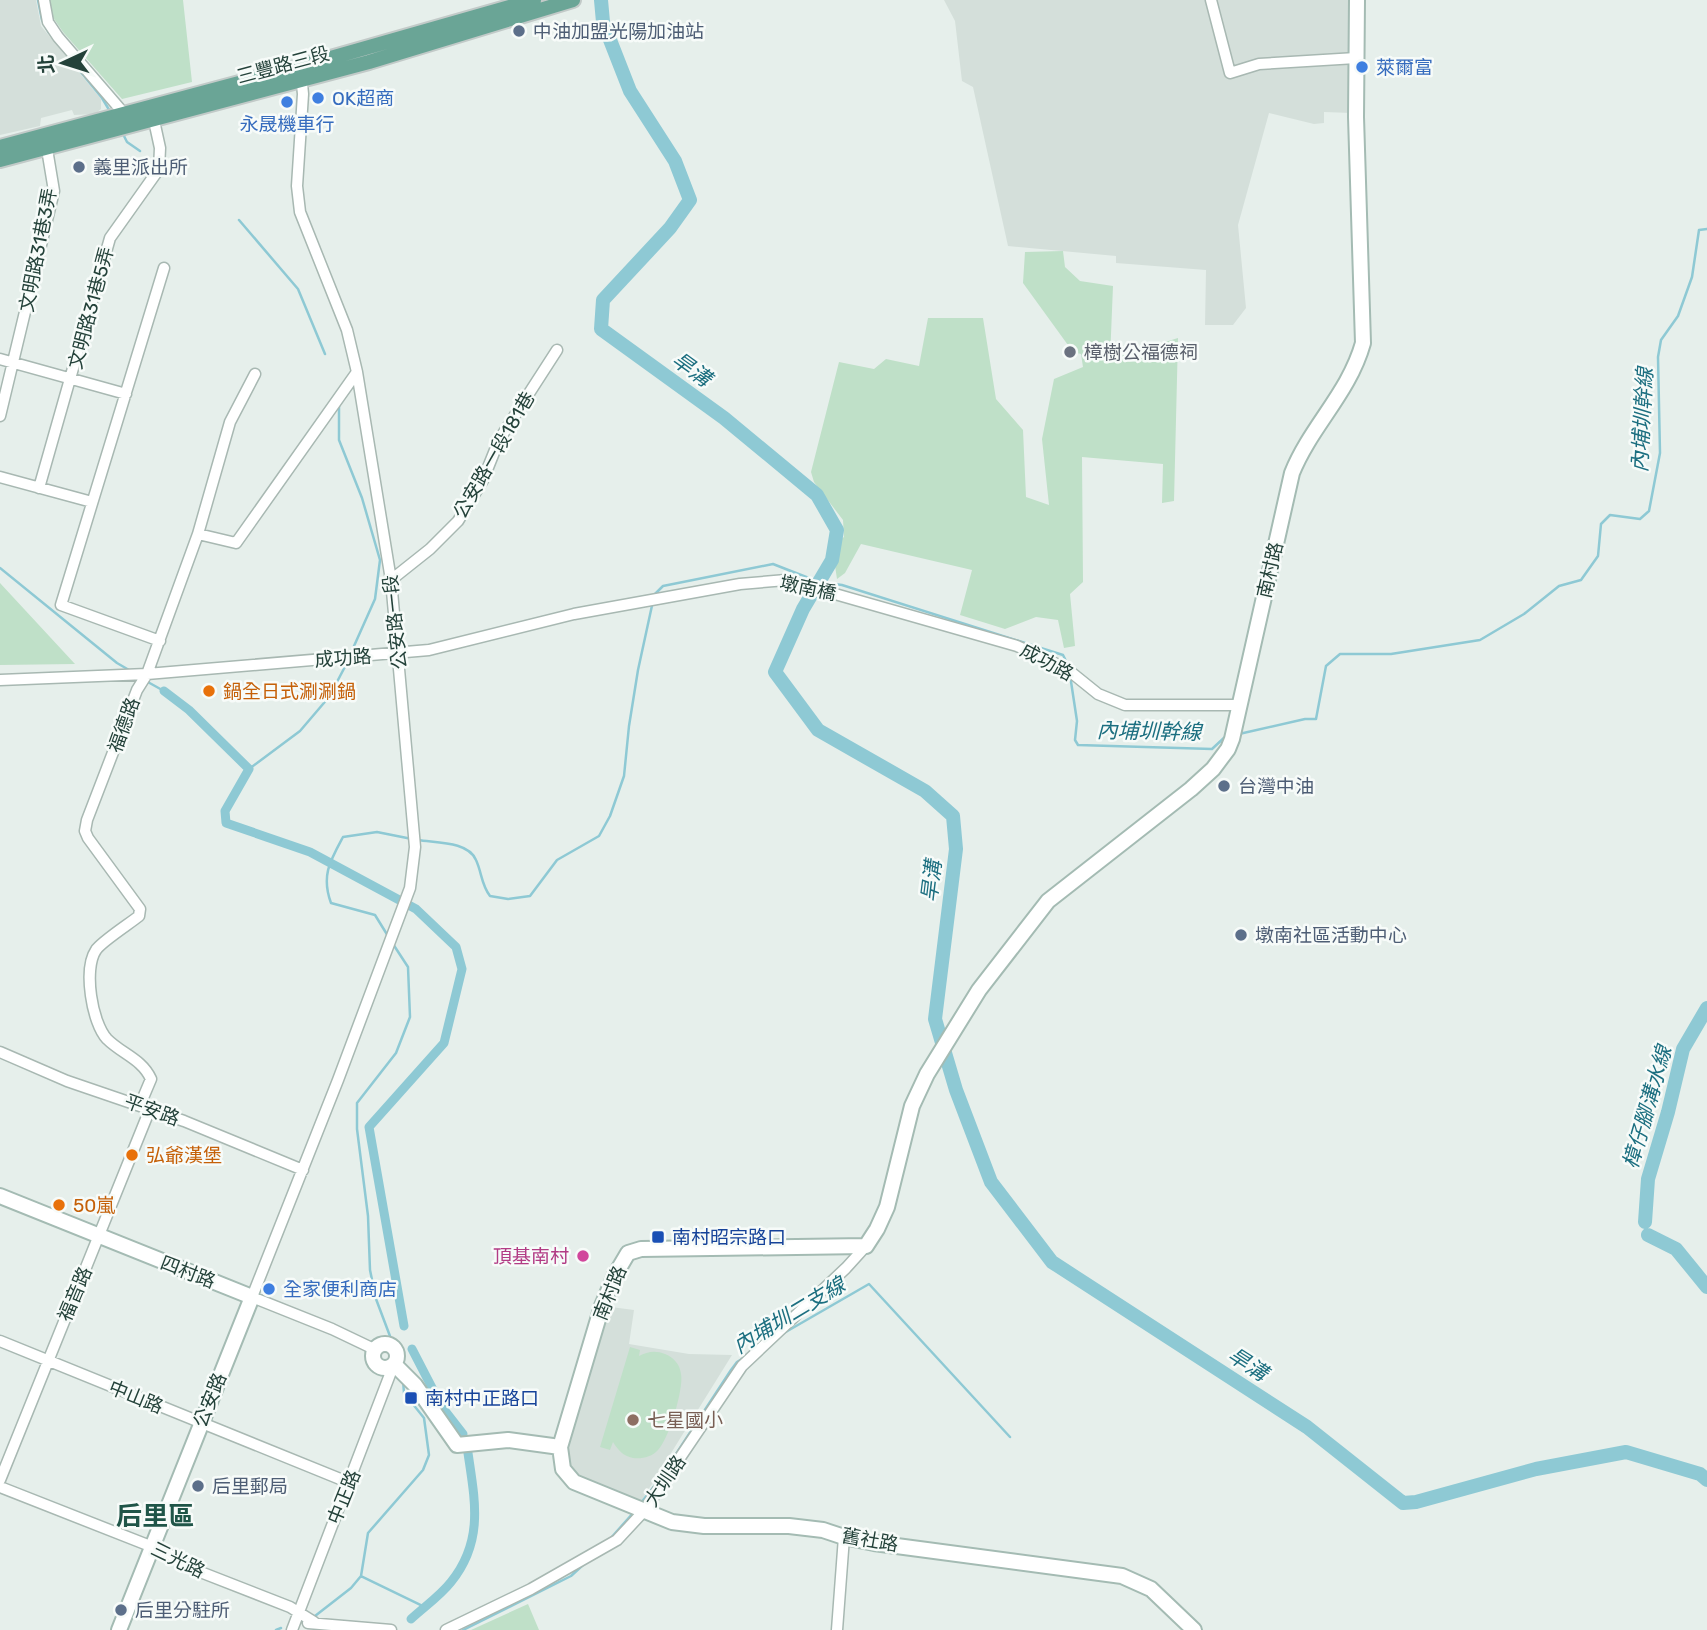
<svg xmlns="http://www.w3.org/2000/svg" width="1707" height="1630" font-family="Rubik,'Noto Sans TC',sans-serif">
	<rect width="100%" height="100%" fill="#e6efeb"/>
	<path fill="#d4dfda" d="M0 0H36L41 26 101 99V109L95 114 74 115 72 110 41 118 40 126 0 135Z
		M944 0H1351L1352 113 1324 112V123L1314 124 1269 113 1238 225 1246 308 1233 325H1205L1206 270 1116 263V256L1008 246 973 87 962 81 955 21Z
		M611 1307 634 1310 629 1344 689 1354 732 1355 640 1503 580 1479 570 1471 563 1454Z"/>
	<path fill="#bfe0c8" d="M50 0H183L192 82 122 99 63 32 52 16Z
		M1063 251 1065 267 1080 281 1113 286 1110 359 1178 338 1174 501 1162 503 1163 464 1082 457 1083 582 1070 594 1075 646 1064 648 1058 620 1036 617 1005 629 960 615 972 570 861 544 845 573 837 579 832 546 844 537 843 520 814 482 811 472 839 362 874 369 886 359 919 366 928 318H983L996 399 1023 430 1026 497 1049 505 1042 439 1054 379 1083 367 1081 354 1073 352 1023 283 1025 252Z
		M0 583 75 664 0 665Z
		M630 1347 640 1350 639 1356C647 1352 655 1350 665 1354 673 1357 680 1364 681 1374 684 1388 669 1439 658 1450 652 1457 642 1459 633 1458 623 1456 618 1450 613 1442L610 1450 600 1447Z
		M528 1604 539 1630H471Z"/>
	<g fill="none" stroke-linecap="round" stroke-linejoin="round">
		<path stroke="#8ec9d4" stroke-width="2.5" d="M38 0 42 20 49 33
			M71 60 102 98 111 113
			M123 134 127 142 140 151
			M239 220 298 289 325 354
			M339 404V440L362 498 380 560 375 599 350 655
			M0 568 117 663 129 670
			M654 595 663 586 773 564 819 582 842 585 1063 655 1068 665
			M1070 675 1077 721 1075 740 1078 745 1212 749 1226 736
			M146 681 164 691
			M1239 734 1305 719H1316L1326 666 1340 654H1391L1480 640 1524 614 1559 586 1581 580 1598 556 1601 524 1610 515 1640 519 1649 511 1660 453 1658 357 1661 340 1678 316 1692 277 1699 230 1707 229
			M249 769 300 731 329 697 348 661
			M418 840C435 843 468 841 476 860 482 873 481 884 490 896L508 899 530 896 557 860 599 836 610 816 624 776 629 726 638 670 653 601
			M388 936 375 915 331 903C321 876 330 861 343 837L377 832 412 839
			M393 944 408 967 410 1017 396 1053 357 1103V1129L368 1216 370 1270 376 1299 399 1360
			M784 1333 869 1284 1010 1437
			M640 1504 659 1480 731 1370 737 1362 745 1357
			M610 1539 634 1512
			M361 1576 425 1607
			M315 1616 351 1588 361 1576 368 1533 423 1470 429 1455 424 1418 404 1393 403 1380
			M276 1630 281 1628
			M463 1630 571 1576 583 1565"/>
		<path stroke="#8ec9d4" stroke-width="9" d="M164 691 189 710 249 769 225 811 226 823 310 852 416 909 456 947 462 969 444 1043 369 1127 404 1326
			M412 1349 442 1407 463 1434
			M411 1619C424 1607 440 1596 451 1582 484 1541 475 1501 468 1453"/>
		<path stroke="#8ec9d4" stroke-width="14" d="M601 0 603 22 630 91 675 161 690 200 670 228 603 300 601 329 724 418 817 495 837 530 832 560 803 609 775 672 818 730 925 791 953 816 956 849 935 1019 956 1090 991 1182 1052 1262 1307 1427 1403 1503 1416 1502 1536 1469 1626 1452 1700 1474 1707 1480
			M1645 1222 1648 1179 1668 1112 1683 1049 1707 1008
			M1648 1235 1676 1249 1707 1287"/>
		<g stroke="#a8b8b2" stroke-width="13">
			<path id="street" d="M44 0 48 22 58 37 127 117
				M1211 0 1230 73 1259 64 1356 58
				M301 74 303 94 297 186 300 212 347 330 357 372 391 580 415 847 410 888 338 1080 252 1297 332 1329 376 1350
				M0 359 126 394
				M0 416 54 191 46 143
				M0 477 92 502
				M39 488 110 238 159 169 160 148 153 116
				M198 534 230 422 255 374
				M391 580 430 549 458 521 483 480 499 440 557 350
				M160 641 61 605 164 268
				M0 680 147 674 429 650 574 614 740 584 786 580 1017 646 1067 669 1098 694 1125 705H1241
				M0 1052 67 1081 184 1121 303 1170
				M140 1105 151 1079C142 1059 122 1054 107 1039 92 1023 83 969 96 950 101 942 129 924 139 916L140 909 88 838 85 831 87 820 137 690 147 674 198 534 236 543 357 372
				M0 1341 350 1483
				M0 1480 150 1109
				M0 1487 163 1551 203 1573 290 1607 314 1622
				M308 1623 391 1630
				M292 1630 394 1364
				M446 1630 531 1589 617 1540 644 1511 742 1366 846 1268 866 1246
				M837 1630 844 1537"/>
		</g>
		<g stroke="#a4bbb3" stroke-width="18">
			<path id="secondary" d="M0 1196 252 1297 119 1630
				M373 1356a12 12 0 1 1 24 0a12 12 0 1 1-24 0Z
				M394 1364 415 1385 457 1445 508 1440 560 1447 602 1306 615 1275 628 1253 641 1249 866 1246 877 1229 887 1207 912 1106 927 1074 979 990 1048 901 1191 789 1213 769 1228 749 1232 739 1292 473C1311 426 1349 393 1363 343L1356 117 1357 0
				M560 1447 563 1469 574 1482 672 1522 704 1526H789L823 1530 844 1537 874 1543 1122 1576 1151 1589 1194 1630"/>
		</g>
		<g stroke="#c2cac8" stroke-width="18">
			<path id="primary" d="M0 147 299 67 534 0
				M0 160 369 62 573 0"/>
		</g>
		<use href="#street" stroke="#fff" stroke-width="10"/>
		<use href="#secondary" stroke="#fff" stroke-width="14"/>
		<use href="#primary" stroke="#6aa596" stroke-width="14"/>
	</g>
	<g fill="#5c6f8a" stroke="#f7fbf9" stroke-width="2.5">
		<circle cx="519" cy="31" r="7"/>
		<circle cx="79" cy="167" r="7"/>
		<circle cx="1224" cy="786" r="7"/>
		<circle cx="1241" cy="935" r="7"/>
		<circle cx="198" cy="1486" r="7"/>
		<circle cx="121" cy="1610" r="7"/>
	</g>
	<g fill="#3f7fe0" stroke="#f7fbf9" stroke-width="2.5">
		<circle cx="1362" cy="67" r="7"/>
		<circle cx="318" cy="98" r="7"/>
		<circle cx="287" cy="102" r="7"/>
		<circle cx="269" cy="1289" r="7"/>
	</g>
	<circle fill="#6b7280" stroke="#f7fbf9" stroke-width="2.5" cx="1070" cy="352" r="7"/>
	<g fill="#e8710a" stroke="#f7fbf9" stroke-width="2.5">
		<circle cx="209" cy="691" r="7"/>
		<circle cx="132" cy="1155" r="7"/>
		<circle cx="59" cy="1205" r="7"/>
	</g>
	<g fill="#1a4fb4" stroke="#f7fbf9" stroke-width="2.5">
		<rect x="651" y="1230" width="14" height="14" rx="3.5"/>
		<rect x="404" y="1391" width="14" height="14" rx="3.5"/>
	</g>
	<circle fill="#d1479c" stroke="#f7fbf9" stroke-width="2.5" cx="583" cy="1256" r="7"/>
	<circle fill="#8d6e63" stroke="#f7fbf9" stroke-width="2.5" cx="633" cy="1420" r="7"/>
	<g text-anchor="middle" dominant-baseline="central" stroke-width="5" stroke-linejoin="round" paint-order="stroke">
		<g font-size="19" fill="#4e5e75" stroke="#f7fbf9" text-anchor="start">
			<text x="533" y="31">中油加盟光陽加油站</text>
			<text x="93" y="167">義里派出所</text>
			<text x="1238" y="786">台灣中油</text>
			<text x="1255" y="935">墩南社區活動中心</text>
			<text x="212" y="1486">后里郵局</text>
			<text x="135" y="1610">后里分駐所</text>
		</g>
		<g font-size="19" fill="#24423a" stroke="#f7fbf9">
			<text transform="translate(283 65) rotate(-15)">三豐路三段</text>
			<text transform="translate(38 250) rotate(-79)">文明路31巷3弄</text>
			<text transform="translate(91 308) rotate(-75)">文明路31巷5弄</text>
			<text transform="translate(494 455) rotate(-60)">公安路一段181巷</text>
			<text transform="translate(1270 570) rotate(-77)">南村路</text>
			<text transform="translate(808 588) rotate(12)">墩南橋</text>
			<text transform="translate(395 622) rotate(-96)">公安路一段</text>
			<text transform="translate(343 658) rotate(-4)">成功路</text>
			<text transform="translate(1047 662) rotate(28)">成功路</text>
			<text transform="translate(124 725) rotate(-70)">福德路</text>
			<text transform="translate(152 1110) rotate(20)">平安路</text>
			<text transform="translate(188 1272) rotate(21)">四村路</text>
			<text transform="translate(610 1293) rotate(-68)">南村路</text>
			<text transform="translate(75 1294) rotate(-67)">福音路</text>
			<text transform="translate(136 1397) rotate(22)">中山路</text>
			<text transform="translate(210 1400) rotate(-68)">公安路</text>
			<text transform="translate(665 1481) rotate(-56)">大圳路</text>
			<text transform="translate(344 1497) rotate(-68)">中正路</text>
			<text transform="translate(870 1540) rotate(10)">舊社路</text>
			<text transform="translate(178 1560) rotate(26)">三光路</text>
		</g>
		<g font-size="19" fill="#366cbe" stroke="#f7fbf9" text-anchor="start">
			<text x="1376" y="67">萊爾富</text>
			<text x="332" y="98">OK超商</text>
			<text x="287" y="124" text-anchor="middle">永晟機車行</text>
			<text x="283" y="1289">全家便利商店</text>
		</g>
		<g font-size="19" fill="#5b616d" stroke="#f7fbf9" text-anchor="start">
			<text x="1084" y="352">樟樹公福德祠</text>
		</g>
		<g font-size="19" fill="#c56008" stroke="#f7fbf9" text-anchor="start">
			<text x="223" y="691">鍋全日式涮涮鍋</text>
			<text x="146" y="1155">弘爺漢堡</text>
			<text x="73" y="1205">50嵐</text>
		</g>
		<g font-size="19" fill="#164399" stroke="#f7fbf9" text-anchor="start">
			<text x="672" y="1237">南村昭宗路口</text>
			<text x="425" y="1398">南村中正路口</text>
		</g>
		<g font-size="19" fill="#b23c85" stroke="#f7fbf9" text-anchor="end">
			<text x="569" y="1256">頂基南村</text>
		</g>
		<g font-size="19" fill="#785e54" stroke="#f7fbf9" text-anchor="start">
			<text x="647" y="1420">七星國小</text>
		</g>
		<g font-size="21" font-style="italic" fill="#1c6f80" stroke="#f7fbf9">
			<text transform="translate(692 369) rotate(36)">旱溝</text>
			<text transform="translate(1642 420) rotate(-87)">內埔圳幹線</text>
			<text transform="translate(1149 731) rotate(1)">內埔圳幹線</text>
			<text transform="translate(931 881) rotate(-83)">旱溝</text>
			<text transform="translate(1647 1107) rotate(-74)">樟仔腳溝水線</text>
			<text transform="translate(789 1315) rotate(-31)">內埔圳二支線</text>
			<text transform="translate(1248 1364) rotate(33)">旱溝</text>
		</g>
		<g font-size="26" font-weight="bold" fill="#1f5548" stroke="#f7fbf9">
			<text x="155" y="1516">后里區</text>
		</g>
	</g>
	<g transform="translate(63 63) rotate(266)" stroke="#f7fbf9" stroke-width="5" paint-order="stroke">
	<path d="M0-5L12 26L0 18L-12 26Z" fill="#24423a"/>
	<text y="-10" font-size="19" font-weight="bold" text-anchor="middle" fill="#24423a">北</text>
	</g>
</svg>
